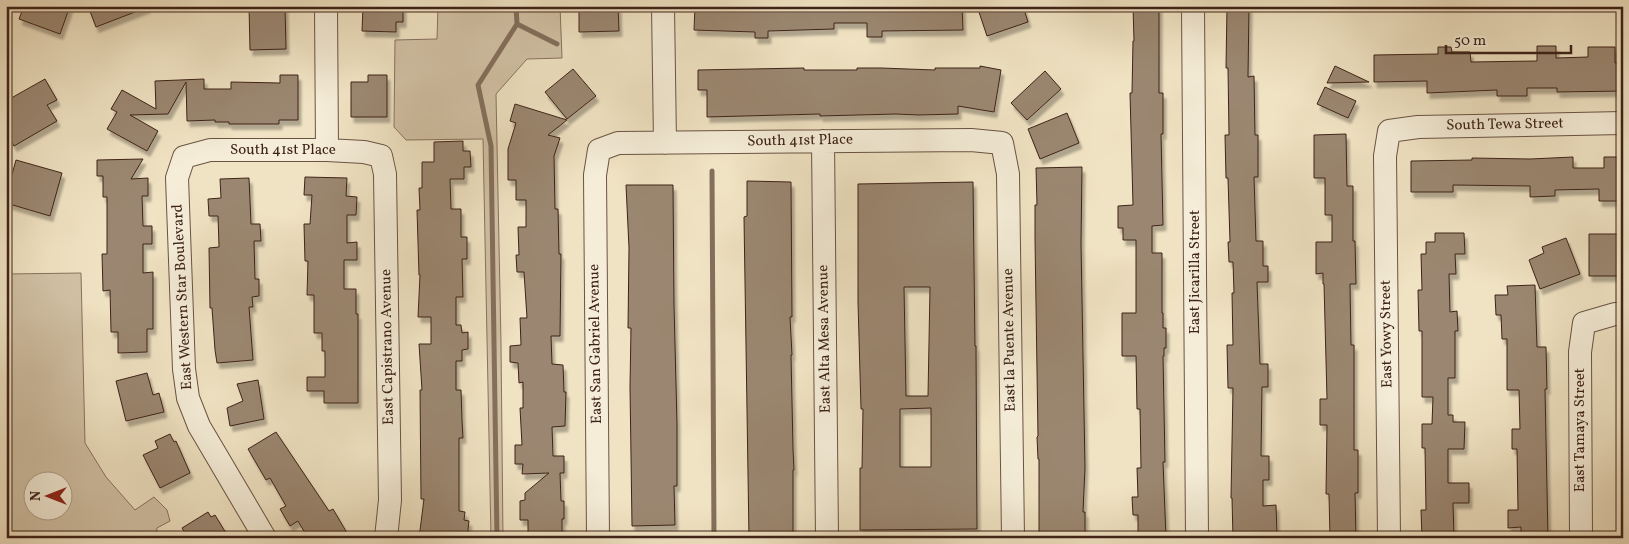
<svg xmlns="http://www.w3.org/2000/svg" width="1629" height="544" font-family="Vollkorn,serif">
	<defs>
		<filter id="shadow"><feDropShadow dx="3" dy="5.5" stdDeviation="1" flood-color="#0004"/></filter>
	</defs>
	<rect width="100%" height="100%" fill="#f0e3c3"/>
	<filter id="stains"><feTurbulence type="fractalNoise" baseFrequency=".004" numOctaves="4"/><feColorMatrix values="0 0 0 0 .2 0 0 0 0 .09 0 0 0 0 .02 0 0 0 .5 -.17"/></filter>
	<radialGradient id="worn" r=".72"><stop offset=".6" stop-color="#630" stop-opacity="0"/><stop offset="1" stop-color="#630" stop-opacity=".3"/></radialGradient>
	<path fill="#d2c2a6" stroke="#887260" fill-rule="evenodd" d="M438 6H560L562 58 527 59 496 94 501 344 503 538H491L483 139 406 140 394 127 395 40 437 39Z
		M81 273 85 443 106 477 135 510 154 497 167 510 170 521 157 528 156 538H6V274ZM32 482H62V512H32Z"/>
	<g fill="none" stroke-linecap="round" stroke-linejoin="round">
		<path stroke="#846f5c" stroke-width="5" d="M517 24 557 44
			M712 171 714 538
			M497 538 491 146 478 85 517 24 516 6"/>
	</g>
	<path fill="#9b8771" stroke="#3e2319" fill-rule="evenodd" filter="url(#shadow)" d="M24 6H70L60 34 19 19Z
		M88 6H148V7L96 27Z
		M249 6H285L286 49 250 50Z
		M363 6H403V22H396V32L362 31Z
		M579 6H618L619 31 579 32Z
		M695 6H962L963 30 882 31V37H867V23H834V29L768 31V38H755V32L694 30Z
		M977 6H1023L1028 22 987 36Z
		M1133 6H1159V93H1163V134H1161L1163 225 1152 226V253H1162V313H1163V328H1166V348H1164V356H1163L1165 462H1163L1166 538H1138V515H1133L1132 497H1138L1137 468H1141L1140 409H1137L1136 356H1122V313H1136V240H1123V228H1118V206L1133 205 1130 93H1132L1133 41H1134Z
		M1227 6H1249L1248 77 1254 76 1255 135H1258V177H1254L1256 241H1263V266H1268V282H1257L1260 364H1268V387H1262L1261 456H1269V480H1263V506L1276 505 1277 535H1259L1260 538H1233L1232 498H1231L1233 388H1228L1227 345H1233L1232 293H1234L1233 262H1229L1228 242H1230L1228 178H1226L1225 135H1229L1228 68H1226Z
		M1537 46H1556V58L1588 57V47H1615V63H1623V91L1557 92V88H1527V96H1497V90L1427 93V81L1374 82V55L1438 54V47H1451L1452 52H1470L1471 62 1537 61Z
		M980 66 1001 70 994 112 958 106V114L919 115 896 114 820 116V114L707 117V90H698V70L804 68V70H857V68H881L935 70V68H980Z
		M1335 66 1369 82 1327 83Z
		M573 69 596 96 567 119 545 92Z
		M1045 71 1061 89 1027 120 1011 103Z
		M280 75H298V120H279V124H229V122H215V120L187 121 186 82 168 114 130 115 158 131 147 151 107 129 117 112 111 109 122 90 156 109 155 81 204 79V89H231V82L280 83Z
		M368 75H387V117H351V82H368Z
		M45 79 57 100 47 105 57 121 14 146 6 133V101Z
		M1325 87 1356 101 1348 118 1317 104Z
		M515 104 567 120 548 135 560 138 554 156 555 209H558L559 254H561L560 336H551L552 364 563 365 564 392H566L565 426 552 427 553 456H564V473H560L561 501H564V519H562V538H528V520H520V501L525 500V493L549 473 522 474 523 464H515V445H522L520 408H523V382L519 383 518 363 510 362V346L521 345 520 318H527L524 272H517L516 255H519L518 227H526V200H516V180H508V149L516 123 510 121Z
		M1067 113 1079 143 1040 159 1028 129Z
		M1346 134 1347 186H1353V241H1355L1356 284H1350L1351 345H1354V450H1358V493H1355L1356 538H1330L1329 494H1326L1327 425H1320V399H1327L1324 284H1323V273L1316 274V242H1332V215H1325V178H1314V135Z
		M463 141V151H470L471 167H464V179H450L451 209H461V237H467V259H462L463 297H456V325H461L462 333 468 332V349L462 350V361H456V390H461L462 420 463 438H459V511L465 512 464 520 469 521 467 538H419L424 499H421L420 390H422L419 344H431V317H418L420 275H419L417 210H420L419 188H422V162H434V142Z
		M1573 157V168H1604V157H1623V201H1599V189L1555 190V196L1530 197V186L1453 185V192H1411V161L1472 160V158L1530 159Z
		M143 159 131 179 148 178V196H142L143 226H152V244H143V273L153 272V329H147V352L118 353V332H111L110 290 103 291 102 254H107V197H103V176H97V160Z
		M16 160 62 173 50 216 6 203V187L9 178H11Z
		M1082 167 1081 243 1085 468 1083 512H1085V535L1039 536V459H1038L1037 437 1038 436 1035 238V205H1037L1036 168Z
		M305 177 347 178 346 196 357 197 356 215H347V243L357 242V260H344V289H356V314H358V403H324V391H307V377H325V351H322V333H314V295H307L308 261H305L304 224H310L312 195H304Z
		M249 178 251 224H260L261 241H254L255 279H259V296L252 297 253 307H249L253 360 217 363 215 350 212 308H210L209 248 219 247 218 216H209L208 199 221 198 220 179Z
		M747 181 791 182 792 317H790L792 355H791L793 449 794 470H793V538H749L744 217 747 216Z
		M973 182 975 346H976L977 529 860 530V468H862L863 409H861L858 302V184ZM904 287H930L928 396H906ZM931 408V467H900V409Z
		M626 185H673L674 305 677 424V486H674L675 525 632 526 630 387 631 328H628L629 248Z
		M1435 233H1464L1465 254H1455L1456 274H1449L1450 312 1457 311 1458 331H1455V378H1448V415H1453V422H1465L1464 449H1448V483H1469V503H1453L1454 538H1422L1421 510H1426L1425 448H1422V424H1432L1433 397H1422V331H1419L1418 290H1422L1421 254H1426V242H1435Z
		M1589 234H1618V247H1623V276H1589Z
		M1566 238 1580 274 1540 289 1529 260 1544 253 1542 247Z
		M1535 285 1537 347H1546L1547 389H1545L1548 538H1521V527L1508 528V510H1518L1517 449H1512V429H1520L1519 390H1507V339H1502L1501 315H1496L1495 295H1508L1507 286Z
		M147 373 153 395 159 393 164 412 126 421 116 381Z
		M258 380 264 419 230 426 227 408 243 401 237 384Z
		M276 432 329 511 333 509 350 538H308L298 521 290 526 280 509 286 506 270 478 266 480 248 449Z
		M170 434 174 442 176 441 190 473 160 488 143 455 158 448 155 441Z
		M208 512 211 517 215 515 229 538H188L182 528Z"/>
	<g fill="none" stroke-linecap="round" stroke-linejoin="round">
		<g stroke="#6a5344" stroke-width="24">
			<path id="minor" d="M326 6 327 150
				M663 6 665 143
				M1193 6 1197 538
				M823 141 827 538
				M265 538 199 426 188 398 184 369 177 178 184 157 210 150H327L364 152 381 156 385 174 390 500 386 538
				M598 538 595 175 599 150 618 143 971 140 1002 143 1008 174 1013 538
				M1389 538 1385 156 1389 131 1418 127 1623 123
				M1581 538 1580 352 1584 323 1615 314H1623"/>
		</g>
		<use href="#minor" stroke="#f5edd8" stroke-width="22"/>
	</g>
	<g text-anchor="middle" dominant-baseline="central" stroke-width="4" stroke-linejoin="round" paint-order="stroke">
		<g font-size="15" fill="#3e2319" stroke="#f5edd8">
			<text transform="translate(1505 125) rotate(-1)">South Tewa Street</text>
			<text transform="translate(800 141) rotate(-1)">South 41st Place</text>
			<text x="283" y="150">South 41st Place</text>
			<text transform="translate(1195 272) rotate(-90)">East Jicarilla Street</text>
			<text transform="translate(183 297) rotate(-93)">East Western Star Boulevard</text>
			<text transform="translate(1387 334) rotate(-91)">East Yowy Street</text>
			<text transform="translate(825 339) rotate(-91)">East Alta Mesa Avenue</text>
			<text transform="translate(1010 340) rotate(-91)">East la Puente Avenue</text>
			<text transform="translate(596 344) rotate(-91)">East San Gabriel Avenue</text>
			<text transform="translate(388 347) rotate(-91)">East Capistrano Avenue</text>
			<text transform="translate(1580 430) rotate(-90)">East Tamaya Street</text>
		</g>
	</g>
	<rect width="1629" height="544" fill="none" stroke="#f0e3c3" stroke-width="25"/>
	<rect x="8" y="8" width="1614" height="529" fill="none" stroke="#3e2319" stroke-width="2.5"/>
	<rect x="12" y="12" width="1604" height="519" fill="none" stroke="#3e2319"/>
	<g transform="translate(48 496) rotate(270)"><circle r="24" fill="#f5edd8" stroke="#ac9c8c"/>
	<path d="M0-4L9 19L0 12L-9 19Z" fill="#8f2418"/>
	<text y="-8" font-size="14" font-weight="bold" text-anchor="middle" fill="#3e2319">N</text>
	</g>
	<path d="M1446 45v8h125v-8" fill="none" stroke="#3e2319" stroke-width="2.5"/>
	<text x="1454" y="45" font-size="15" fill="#3e2319" stroke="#f5edd8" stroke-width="4" paint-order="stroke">50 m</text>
	<rect width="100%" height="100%" filter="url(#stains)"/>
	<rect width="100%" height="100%" fill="url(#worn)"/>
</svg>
